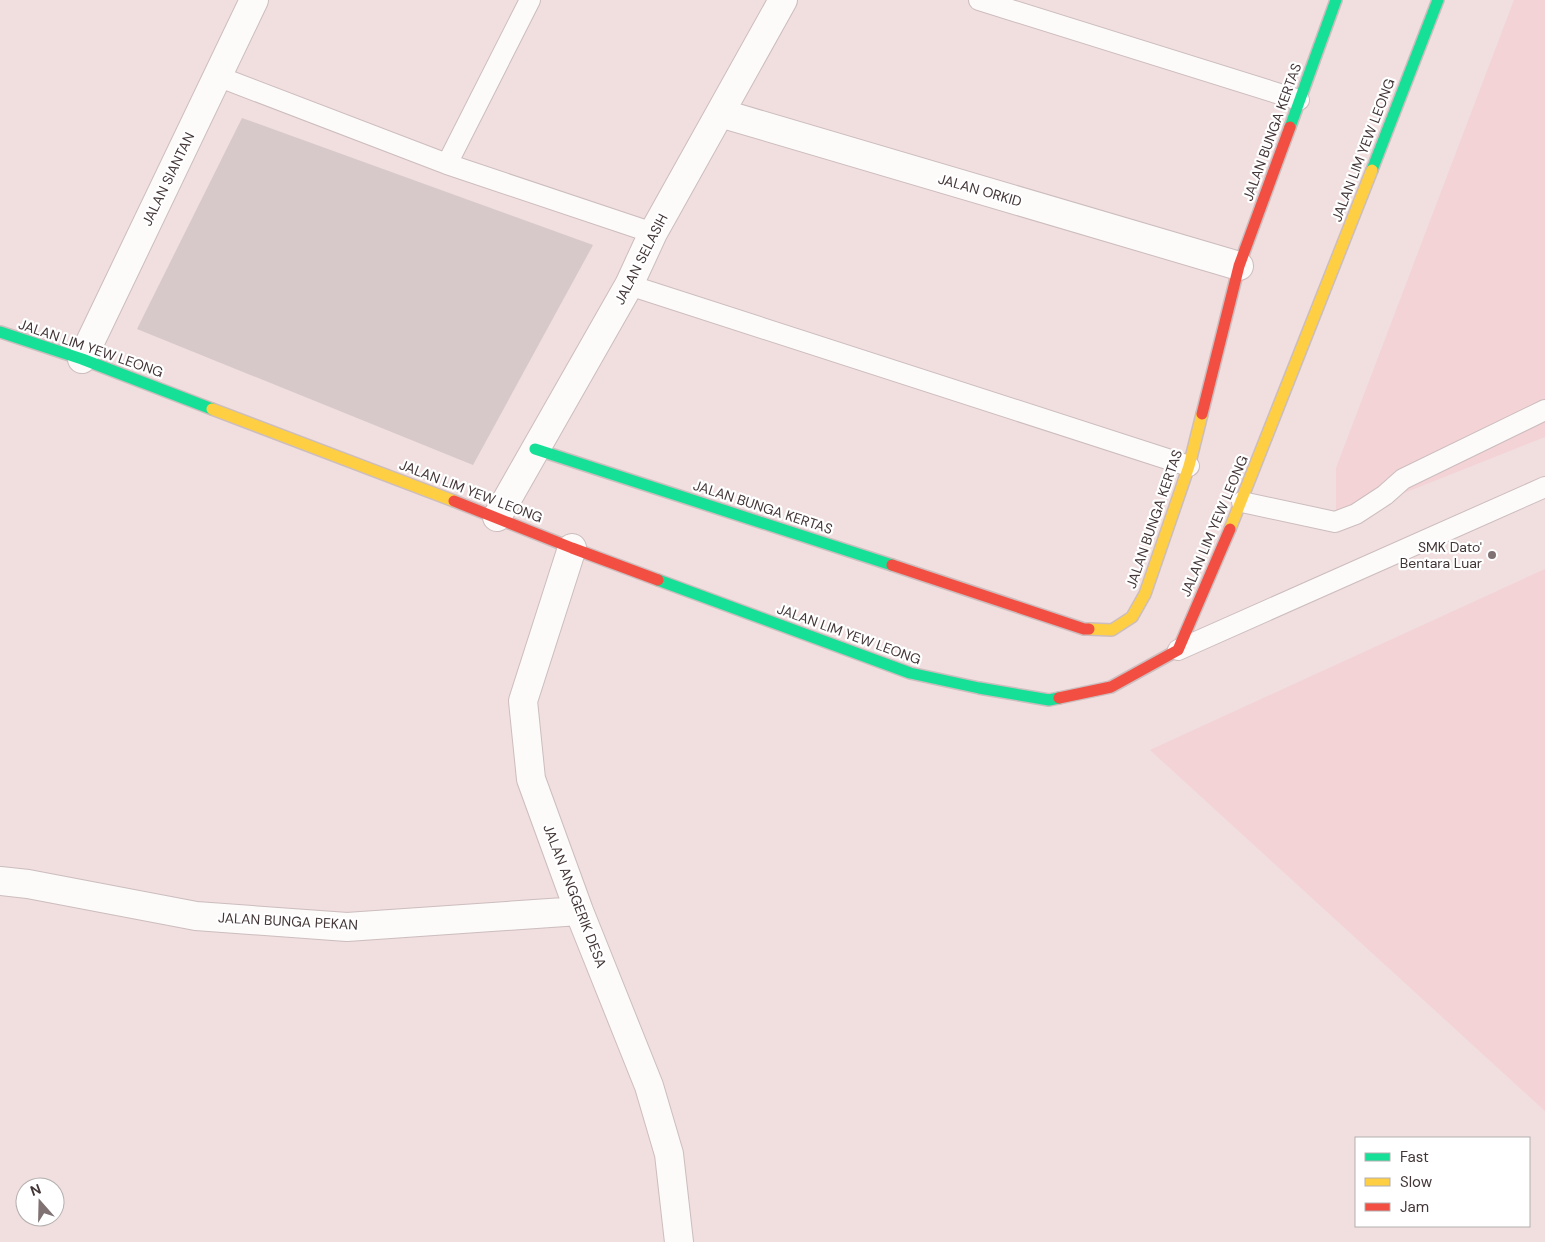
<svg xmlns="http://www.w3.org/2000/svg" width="1545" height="1242" font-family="'DM Sans',sans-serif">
	<rect width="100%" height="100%" fill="#f1dedf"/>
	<path fill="#f3d3d6" d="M1514 0H1545V437L1336 520V468Z
		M1545 569V1111L1150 750Z"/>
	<path fill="#d7c9c9" d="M242 118 593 245 473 465 137 329Z"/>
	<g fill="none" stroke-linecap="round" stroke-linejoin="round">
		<g stroke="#ccbdbe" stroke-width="22">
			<path id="lane" d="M979 0 1299 100
				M217 76 447 164 653 233
				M447 164 530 0
				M629 285 1189 466
				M1242 502 1335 522 1356 514 1385 495 1403 479 1545 410
				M1178 650 1545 487"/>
		</g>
		<g stroke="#ccbdbe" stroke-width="30">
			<path id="street" d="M720 113 1239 266
				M82 359 254 0
				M497 517 629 285 653 233 783 0
				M572 548 523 701 531 779 579 911 649 1086 669 1154 679 1242
				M0 881 28 884 196 916 347 927 579 911"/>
		</g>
		<g stroke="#ccbdbe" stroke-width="14">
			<path id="fast" d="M1290 127 1336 0
				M1372 170 1438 0
				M0 332 82 359 212 409
				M535 449 892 565
				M658 580 910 673 979 688 1049 700 1059 698"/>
		</g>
		<g stroke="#ccbdbe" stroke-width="14">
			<path id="slow" d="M212 409 454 501
				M1230 529 1372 170
				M1089 629 1112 630 1132 617 1145 594 1189 466 1202 414"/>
		</g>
		<g stroke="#ccbdbe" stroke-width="14">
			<path id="jam" d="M1202 414 1239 266 1290 127
				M454 501 572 548 658 580
				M892 565 1084 629H1089
				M1059 698 1111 687 1178 650 1230 529"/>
		</g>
		<use href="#lane" stroke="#fdfafa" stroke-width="20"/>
		<use href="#street" stroke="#fdfafa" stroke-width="28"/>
		<use href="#fast" stroke="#16e098" stroke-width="11"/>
		<use href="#slow" stroke="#ffcf43" stroke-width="11"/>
		<use href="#jam" stroke="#f24e42" stroke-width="11"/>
	</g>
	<circle fill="#807172" stroke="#fff" stroke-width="2" cx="1492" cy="555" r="5"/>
	<g text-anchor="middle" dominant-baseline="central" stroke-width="4.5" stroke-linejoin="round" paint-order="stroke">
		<g font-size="14" fill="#433637" stroke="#fff">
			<text transform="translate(1272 132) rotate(-70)">JALAN BUNGA KERTAS</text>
			<text transform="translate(1363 150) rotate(-69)">JALAN LIM YEW LEONG</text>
			<text transform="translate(168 179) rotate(-64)">JALAN SIANTAN</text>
			<text transform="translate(980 190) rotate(16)">JALAN ORKID</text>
			<text transform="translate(641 259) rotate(-63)">JALAN SELASIH</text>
			<text transform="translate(91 348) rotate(19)">JALAN LIM YEW LEONG</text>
			<text transform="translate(471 491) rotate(21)">JALAN LIM YEW LEONG</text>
			<text transform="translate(763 507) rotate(18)">JALAN BUNGA KERTAS</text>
			<text transform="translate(1154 519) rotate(-71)">JALAN BUNGA KERTAS</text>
			<text transform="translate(1214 526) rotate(-67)">JALAN LIM YEW LEONG</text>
			<text transform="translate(849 634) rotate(20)">JALAN LIM YEW LEONG</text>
			<text transform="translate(575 896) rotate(69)">JALAN ANGGERIK DESA</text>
			<text transform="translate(288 921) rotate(3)">JALAN BUNGA PEKAN</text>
		</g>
		<g font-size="14" fill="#433637" stroke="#fff" text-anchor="end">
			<text x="1482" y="547">SMK Dato'<tspan x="1482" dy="16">Bentara Luar</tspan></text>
		</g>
	</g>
	<rect x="1355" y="1137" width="175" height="90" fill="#ffffff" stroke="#b4afaf"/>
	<rect x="1365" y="1153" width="25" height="8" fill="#16e098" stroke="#b4afaf"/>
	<text x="1400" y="1162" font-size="15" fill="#433637">Fast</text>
	<rect x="1365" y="1178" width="25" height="8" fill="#ffcf43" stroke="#b4afaf"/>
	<text x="1400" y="1187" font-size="15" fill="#433637">Slow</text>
	<rect x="1365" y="1203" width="25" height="8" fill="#f24e42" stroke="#b4afaf"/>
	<text x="1400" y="1212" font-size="15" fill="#433637">Jam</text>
	<g transform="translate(40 1202) rotate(340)"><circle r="24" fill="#ffffff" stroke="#b4afaf"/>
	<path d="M0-4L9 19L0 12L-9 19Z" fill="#807172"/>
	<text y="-8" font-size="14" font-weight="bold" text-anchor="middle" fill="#433637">N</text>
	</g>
</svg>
